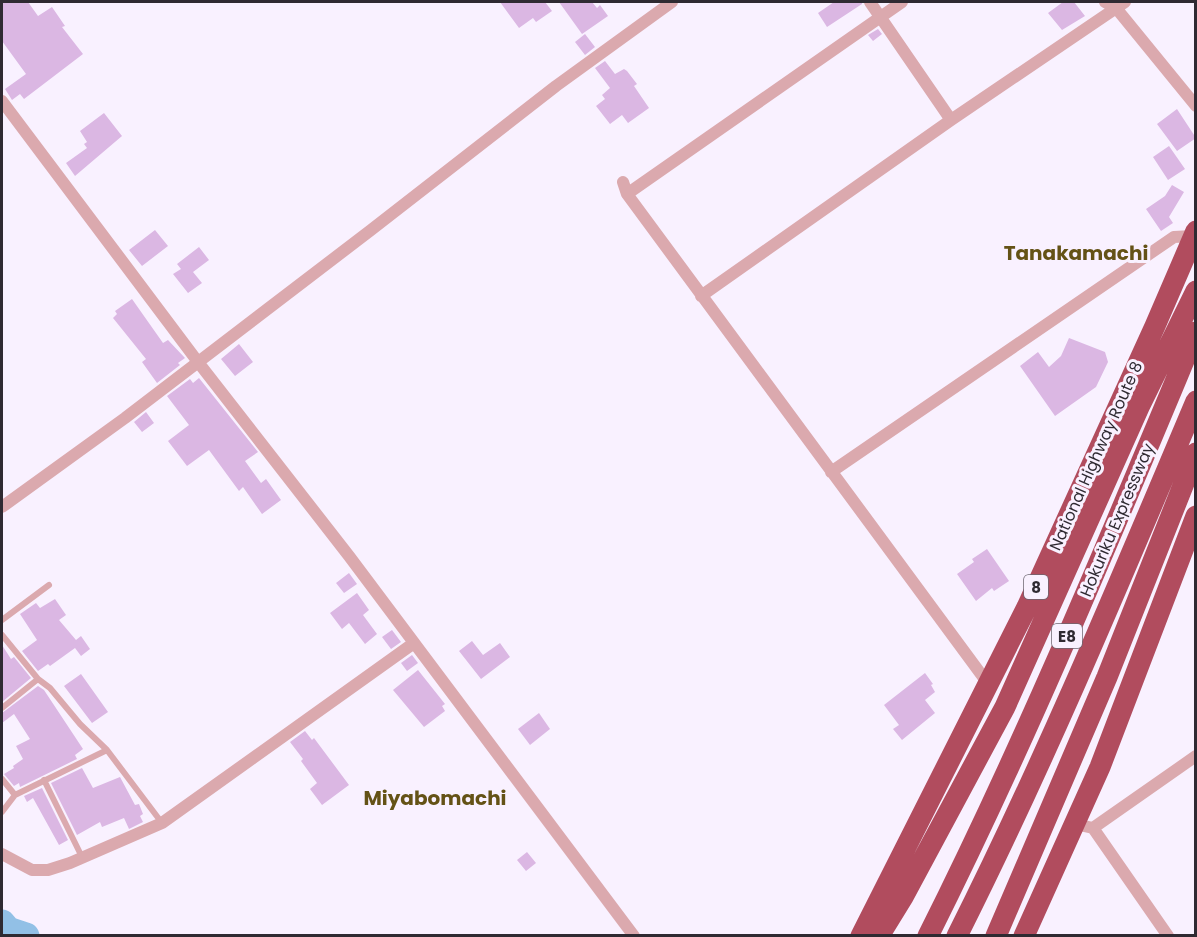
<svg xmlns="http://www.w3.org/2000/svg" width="1197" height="937" font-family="Poppins,sans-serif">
	<rect width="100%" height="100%" fill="#f9f1ff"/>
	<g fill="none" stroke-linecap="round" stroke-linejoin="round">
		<path stroke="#92c0e6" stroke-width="27" d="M2 923 8 930 26 936"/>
	</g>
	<path fill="#dbb7e3" d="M2 2H28L38 16 52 7 65 26 62 27 83 54 24 99 20 94 12 100 5 89 26 74 2 41Z
		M500 2H545L552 11 536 22 533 18 519 28Z
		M559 2H592L597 8 600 5 608 16 582 34Z
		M834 2H862V4L827 27 818 13Z
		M1063 2H1074L1085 16 1062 30 1048 13Z
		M878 29 882 34 873 41 868 35Z
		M585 34 595 47 585 55 575 42Z
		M605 61 615 74 624 69 627 71 637 84 634 86 649 108 628 123 622 115 610 124 596 106 605 99 602 95 610 88 595 68Z
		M1177 109 1196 138 1177 151 1157 124Z
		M104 113 122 136 75 176 66 163 87 148 84 144 87 142 80 131Z
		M1169 146 1185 169 1168 180 1153 157Z
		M1172 185 1184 192 1169 217 1173 223 1161 231 1146 209 1165 196Z
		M155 230 168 246 142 266 129 250Z
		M199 247 209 260 193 272 202 283 188 293 173 274 181 269 177 264Z
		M132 299 163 343 168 340 185 358 178 363 180 365 157 383 142 362 146 359 113 318 117 314 115 311Z
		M1069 338 1105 352 1108 362 1096 387 1055 416 1020 366 1038 352 1049 367 1061 356Z
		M239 344 253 362 235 376 221 359Z
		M199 378 258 452 245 461 261 483 266 479 281 500 262 514 243 487 239 491 209 450 187 466 168 441 189 425 167 396 190 379 193 383Z
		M146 412 154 423 142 432 134 422Z
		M987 549 1009 581 994 591 992 588 976 601 957 574 974 562 972 559Z
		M349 573 357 584 344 593 336 583Z
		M357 593 369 610 363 615 377 634 365 644 349 623 342 629 330 613Z
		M55 599 66 615 59 620 76 640 81 636 90 649 81 656 75 648 50 666 48 664 38 671 22 651 37 640 20 614 36 603 40 608Z
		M392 630 401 642 391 649 382 637Z
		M472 641 483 655 500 643 510 657 481 679 459 651Z
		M2 645 11 659 14 657 31 678 2 702Z
		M412 655 418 663 407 671 401 663Z
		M418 670 445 704 442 706 445 711 424 727 393 690Z
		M925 673 933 684 931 685 935 692 925 700 935 713 902 740 893 729 899 725 884 705Z
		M81 674 108 712 92 723 64 686Z
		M38 686 44 690 83 749 75 755 77 759 20 787 19 783 14 786 4 774 14 768 13 766 23 759 16 746 30 739 14 714 2 723V713Z
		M539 713 550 729 530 745 518 729Z
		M305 731 312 740 314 738 349 785 322 805 310 789 317 783 301 761 303 759 290 742Z
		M82 768 93 788 120 777 135 805 139 804 143 814 140 816 143 822 129 829 124 818 102 827 100 822 77 835 51 783Z
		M42 788 68 840 59 845 33 798 27 802 24 796Z
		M527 852 536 863 526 871 517 860Z"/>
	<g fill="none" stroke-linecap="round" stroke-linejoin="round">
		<path stroke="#dba9ae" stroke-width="6" d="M2 620 49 585
			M2 635 38 679 50 688 80 724 107 750 162 823
			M2 708 38 679
			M2 779 15 795
			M44 780 82 857
			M2 812 15 795 107 750"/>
		<path stroke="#dba9ae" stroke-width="12" d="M870 2 951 120
			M1105 2 1116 8 1196 106
			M2 101 198 362 349 556 634 936
			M623 182 627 194 989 685
			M627 194 902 2
			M701 296 951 120 1125 2
			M831 472 1174 237 1193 236
			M2 507 125 418 371 230 556 86 672 2
			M1075 824 1093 828 1168 936
			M1093 828 1196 756
			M2 854 32 870H48L70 863 162 823 414 643"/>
		<path stroke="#b14c5e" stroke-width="21" d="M861 936 1027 607 1155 326 1196 231
			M879 936 903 897 1005 707 1140 405 1196 291
			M928 936C1027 739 1111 535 1196 332
			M957 936C1045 761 1120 581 1196 401
			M996 936 1107 677 1196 453
			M1024 936 1100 767 1196 516"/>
	</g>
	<g text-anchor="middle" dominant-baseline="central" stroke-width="6" stroke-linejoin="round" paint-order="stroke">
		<g fill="#f9f1ff" stroke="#6c6670" stroke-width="1.5">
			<rect x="1024" y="575" width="24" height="24" rx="4.5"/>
			<rect x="1052" y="624" width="30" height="24" rx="4.5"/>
		</g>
		<g font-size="15" font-weight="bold" fill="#2f2a32">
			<text x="1036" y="587">8</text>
			<text x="1067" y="636">E8</text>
		</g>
		<g font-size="16" fill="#2f2a32" stroke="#f9f1ff">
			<text transform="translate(1096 456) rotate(-66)">National Highway Route 8</text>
			<text transform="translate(1117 520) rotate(-67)">Hokuriku Expressway</text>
		</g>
		<g font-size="20" font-weight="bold" fill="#645216" stroke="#f9f1ff">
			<text x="1076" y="253">Tanakamachi</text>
			<text x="435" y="798">Miyabomachi</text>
		</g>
	</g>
	<rect width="1197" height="937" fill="none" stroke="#2f2a32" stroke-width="6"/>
</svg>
